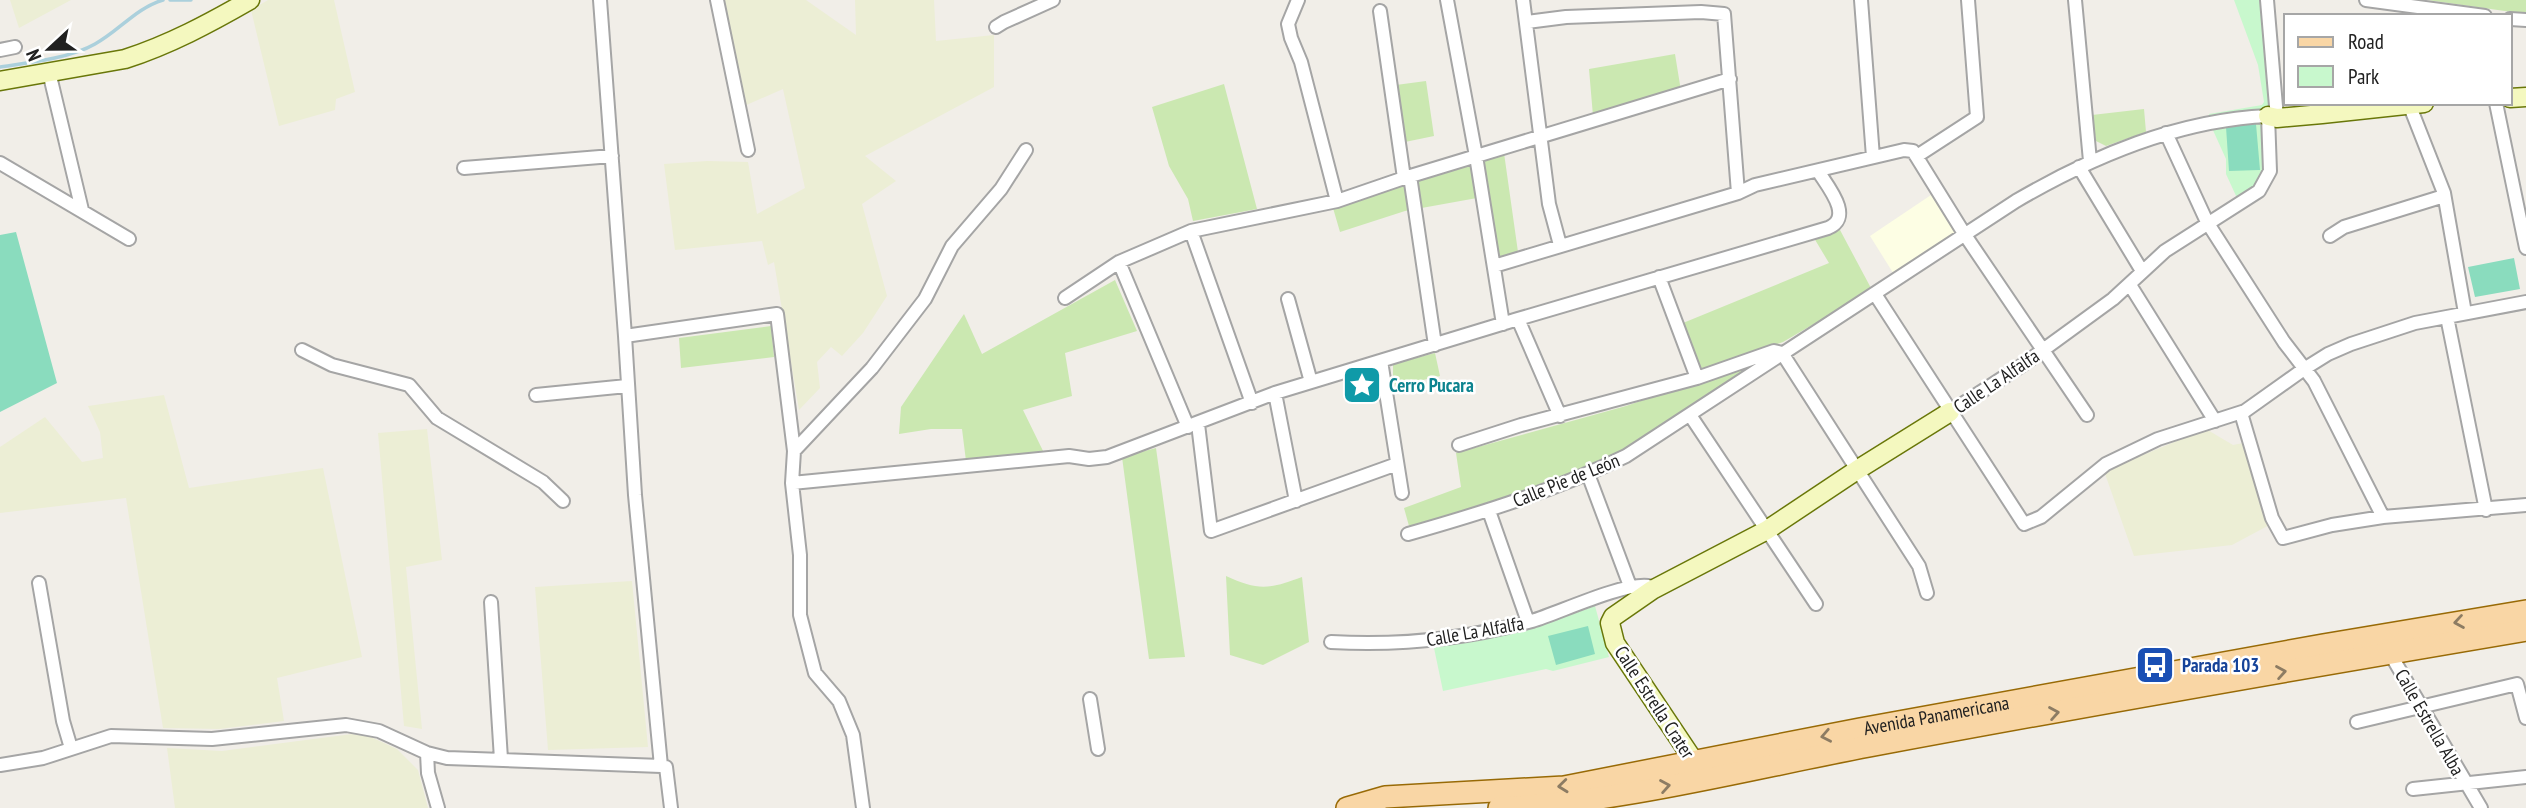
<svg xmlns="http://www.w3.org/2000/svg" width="2526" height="808" font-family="'PT Sans Narrow',sans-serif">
	<rect width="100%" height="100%" fill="#f1eee8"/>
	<path fill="#fdfee4" d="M1931 195 1955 230 1953 235 1895 276 1870 236Z"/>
	<path fill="#eceed5" d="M10 0H71L19 28Z
		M268 0H334L355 92 336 99 335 110 279 126 251 10Z
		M723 0H806L856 35 855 0H934L936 41 994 35V87L865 156 896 181 862 204 887 296 863 333 842 356 831 347 817 362 820 388 799 410 774 262 768 265 762 241 675 250 664 164 707 161 748 162 757 214 805 188 783 89 744 106Z
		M164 395 189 488 323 468 362 657 277 678 284 721 219 729 163 728 126 498 0 513V447L45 417 82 462 103 458 100 432 88 406Z
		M427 429 442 560 406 567 422 729 404 726 378 433Z
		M2206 429 2233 445 2253 441 2275 522 2232 545 2134 556 2104 471Z
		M632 581 648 747 548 750 535 587Z
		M352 734 371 737 397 749 418 770 428 808H175L167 748 222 751Z"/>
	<path fill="#cbe8b1" d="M2427 0H2526V14Z
		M1675 54 1681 91 1593 116 1589 69Z
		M1426 81 1434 136 1405 142 1396 85Z
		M1224 84 1257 209 1193 221 1188 199 1169 166 1152 107Z
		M2144 109 2146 132 2106 146 2096 141 2092 115Z
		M1504 153 1518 252 1498 259 1482 159Z
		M1472 162 1477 198 1405 211 1340 232 1333 208Z
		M1840 230 1872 290 1783 342 1708 369 1702 370 1698 367 1683 323 1829 263 1814 238Z
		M1115 280 1137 331 1065 353 1072 396 1023 410 1045 455 966 461 962 429H931L899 434 901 407 964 314 982 354Z
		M771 326 774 357 681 368 679 338Z
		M1435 353 1440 376 1393 387V364Z
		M1768 357 1701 403 1619 453 1577 471 1479 507 1409 526 1404 508 1461 487 1456 453 1626 406Z
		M1156 448 1185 657 1149 659 1122 457Z
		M1226 576C1258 591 1270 589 1302 577L1309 642 1263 665 1230 655Z"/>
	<path fill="#c8f8cd" d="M2234 0H2263L2271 97 2268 106 2262 110 2210 119 2209 114 2262 105 2264 102 2258 65Z
		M2260 121 2264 124 2267 171 2261 183 2237 198 2226 174V159L2212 128Z
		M1595 606 1609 657 1553 671 1546 669 1443 691 1434 648 1542 625Z"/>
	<path fill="#8adcbe" d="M2256 124 2260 170 2229 171 2226 127Z
		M16 232 57 383 0 412V235Z
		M2514 258 2520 289 2475 297 2468 267Z
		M1588 626 1595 654 1556 665 1548 636Z"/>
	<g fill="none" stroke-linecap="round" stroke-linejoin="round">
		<path stroke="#abd0dc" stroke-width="3.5" d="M170 0H191
			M0 67C28 63 71 58 95 44 119 31 136 8 163 0"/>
		<g stroke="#a5a5a5" stroke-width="16">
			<path id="street" d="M717 0 748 150
				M1298 0 1288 24 1291 38 1301 62 1337 201
				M1447 0 1476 156 1503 324
				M1523 0 1549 204 1560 245
				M1861 0 1873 157
				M2075 0 2090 161
				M2267 0 2277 118
				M2366 0 2485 16
				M1380 11 1404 178
				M2510 19 2526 20
				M1527 22 1566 17 1701 12 1724 14 1738 193
				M996 27 1004 22 1053 0
				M0 50 15 47
				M49 72 82 210
				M2496 103 2526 248
				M2409 104 2444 193 2465 313
				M2166 133 2207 222 2284 342 2314 381 2383 517
				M1917 156 1977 117 1968 0
				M0 163 129 239
				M2079 167 2142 271
				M464 168 612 156
				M1410 176 1435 345
				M1191 231 1252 403
				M2330 236 2344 227 2444 196
				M1119 262 1188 427
				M1494 266 1738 193 1755 185 1904 150 1913 151 1965 235 2087 415
				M1659 277 1697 378
				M2130 285 2215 421
				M1875 294 2024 524 2041 517 2106 464 2158 439 2245 411 2304 369 2328 354 2351 344 2415 323 2526 302
				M1065 298 1119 262 1191 231 1337 201 1404 178 1730 79
				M1288 299 1311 382
				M2447 317 2486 510
				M1518 319 1560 416
				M625 336 777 314 794 451
				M302 350 332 365 409 385 437 418 543 482 563 501
				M1381 361 1402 493
				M1275 393 1296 501
				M536 395 627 386
				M2241 413 2272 518 2283 538 2332 525 2383 517 2526 505
				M1690 415 1816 604
				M1198 424 1211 531 1397 464
				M1459 445 1521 425 1697 378 1774 351 1782 353 1919 566 1927 593
				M1588 474 1630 586
				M792 483 1069 456 1089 459 1107 457 1275 393 1518 319 1828 228C1854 217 1828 187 1818 171
				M1489 511 1528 622
				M1408 534C1482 513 1556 490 1626 456L2016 201C2093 156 2178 120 2268 116L2270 171 2259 191 2165 251 2113 299 2021 366 1950 412
				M39 583 63 721 71 748
				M491 602 501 759
				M1331 642C1399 646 1466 639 1532 621 1561 612 1622 583 1648 586L1652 590
				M2391 647 2395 662 2481 808
				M1090 699 1098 749
				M2357 722 2517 684 2526 718
				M427 753 428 773 438 808
				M0 765 43 758 111 736 212 739 346 725 379 731 427 753 447 758 661 766 635 495 625 336 600 0
				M666 767 671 808
				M2413 789 2526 777
				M863 808 853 735 839 701 815 673 800 615V555L792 483 794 451 872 368 925 299 952 246 1001 189 1026 150"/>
		</g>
		<g stroke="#697709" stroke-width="21">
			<path id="secondary" d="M0 81 125 59C169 45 210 23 250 0
				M2510 98 2526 97
				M2268 116 2277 118 2322 114 2424 103
				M1697 773 1694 761 1615 643 1610 623 1613 617 1652 590 1767 530 1857 470 1950 412"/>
		</g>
		<g stroke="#986a06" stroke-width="24">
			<g id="primary">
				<path id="s1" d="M1347 808 1385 797 1564 787 1860 729 2323 645 2526 611"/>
				<path d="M1499 808C1624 802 1747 769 1869 746 2088 705 2307 667 2526 630"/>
			</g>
		</g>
		<use href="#street" stroke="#fff" stroke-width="12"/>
		<use href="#secondary" stroke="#f4f8bf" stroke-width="18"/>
		<use href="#primary" stroke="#f9d6a5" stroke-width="21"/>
	</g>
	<defs><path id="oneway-chevron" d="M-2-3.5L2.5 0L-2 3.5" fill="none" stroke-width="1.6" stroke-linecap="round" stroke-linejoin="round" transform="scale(1.75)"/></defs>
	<g stroke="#8d7c63">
		<use href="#oneway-chevron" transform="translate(2459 622) rotate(171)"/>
		<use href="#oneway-chevron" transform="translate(2281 672) rotate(-10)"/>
		<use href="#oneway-chevron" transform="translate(2054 713) rotate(-10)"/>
		<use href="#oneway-chevron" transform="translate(1826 736) rotate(169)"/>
		<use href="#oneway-chevron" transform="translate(1563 786) rotate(174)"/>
		<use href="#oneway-chevron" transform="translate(1665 786) rotate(-10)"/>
	</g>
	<defs>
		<g id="sight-square" transform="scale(2.0125)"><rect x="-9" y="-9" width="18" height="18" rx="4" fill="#0f9aa8" stroke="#fff"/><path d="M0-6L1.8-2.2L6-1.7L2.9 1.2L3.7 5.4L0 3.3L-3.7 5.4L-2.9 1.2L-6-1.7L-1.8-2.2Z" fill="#fff"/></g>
		<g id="bus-square" transform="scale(2.0125)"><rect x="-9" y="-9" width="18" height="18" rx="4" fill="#1a4fb4" stroke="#fff"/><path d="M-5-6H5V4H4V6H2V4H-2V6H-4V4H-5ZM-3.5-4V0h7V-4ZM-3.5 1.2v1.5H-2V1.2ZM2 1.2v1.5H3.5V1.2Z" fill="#fff"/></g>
	</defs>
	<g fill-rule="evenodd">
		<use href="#sight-square" x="1362" y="385"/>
		<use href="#bus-square" x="2155" y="665"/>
	</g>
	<g text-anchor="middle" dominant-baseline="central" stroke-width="5" stroke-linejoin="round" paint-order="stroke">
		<g font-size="19" fill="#212121" stroke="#fff">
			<text transform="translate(1996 381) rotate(-34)">Calle La Alfalfa</text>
			<text transform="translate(1566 480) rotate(-22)">Calle Pie de León</text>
			<text transform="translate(1475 631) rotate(-10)">Calle La Alfalfa</text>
			<text transform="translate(1655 702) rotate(57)">Calle Estrella Crater</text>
			<text stroke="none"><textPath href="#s1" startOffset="598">Avenida Panamericana</textPath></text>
			<text transform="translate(2430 722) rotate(60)">Calle Estrella Alba</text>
		</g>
		<g font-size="19" font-weight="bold" fill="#0d838f" stroke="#fff" text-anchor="start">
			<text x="1389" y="385">Cerro Pucara</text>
		</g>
		<g font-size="19" font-weight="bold" fill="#164399" stroke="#fff" text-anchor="start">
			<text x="2182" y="665">Parada 103</text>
		</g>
	</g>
	<rect x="2284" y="14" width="228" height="91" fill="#ffffff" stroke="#a6a6a6" stroke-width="2"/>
	<rect x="2298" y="37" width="35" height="10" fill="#f9d6a5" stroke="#a6a6a6" stroke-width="2"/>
	<text x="2348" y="49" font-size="21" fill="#212121">Road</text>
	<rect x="2298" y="66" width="35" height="21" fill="#c8f8cd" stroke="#a6a6a6" stroke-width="2"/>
	<text x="2348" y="84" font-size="21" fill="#212121">Park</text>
	<g transform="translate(49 49) rotate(248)" stroke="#ffffff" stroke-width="5" paint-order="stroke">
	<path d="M0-5L12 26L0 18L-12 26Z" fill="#212121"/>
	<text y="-10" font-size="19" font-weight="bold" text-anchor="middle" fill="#212121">N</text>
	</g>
</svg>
